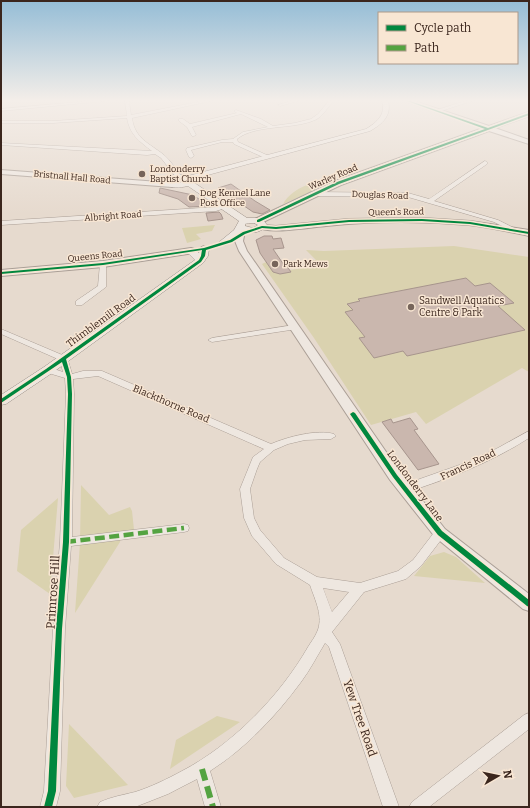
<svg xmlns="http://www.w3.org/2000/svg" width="530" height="808" font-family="Bitter,serif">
	<rect width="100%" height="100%" fill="#e6dace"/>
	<path fill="#dad2af" d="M340 179 283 204C294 185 319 180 340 179Z
		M215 225 212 231 196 234 201 239 187 243 182 228Z
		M454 246 529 257V372L522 368 426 424 416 412 371 425 314 338 262 264 266 262 273 272 280 274 291 272 290 270 311 267 307 261 316 260 306 250 324 251Z
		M81 485 109 515 130 507 132 511 134 530 121 532 120 542 75 613 80 543Z
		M58 498 50 594 17 571 21 530Z
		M444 552 456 557 485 583 414 576 430 556Z
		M217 716 240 722 170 769 176 740Z
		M69 724 128 785 74 798 66 786Z"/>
	<path fill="#cab7ae" stroke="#a7958d" d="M231 184 255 201 270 210 262 214 253 212 218 188Z
		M160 188 193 195 209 206 189 207 178 199 159 193Z
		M219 212 221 214 223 219 208 221 206 213Z
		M264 236H272L273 239 281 238 284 248 273 249 284 265H286L291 272 280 274 273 272 260 253 256 240Z
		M466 278 475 286 490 283 514 303 498 306 525 330 407 356 403 351 374 358 359 338 365 337 345 312 353 310 347 304 360 301 358 299Z
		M410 418 418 429 414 430 439 464 418 470 382 422 391 419 393 423Z"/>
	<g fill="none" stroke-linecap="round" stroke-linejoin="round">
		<g stroke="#ab9f96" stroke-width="1">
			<path id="minor" d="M89 101H105L1 111V109Z
				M125 101H129L131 115 203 101H211L132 118C135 139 149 143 164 155 170 160 175 168 180 175V177H176L161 158 155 154 147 155 1 145V143L152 151C139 141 130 135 127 118L53 123H1V121H53L127 116Z
				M291 101H298L280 106 278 105Z
				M329 101H334C327 107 324 116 315 120 292 130 256 124 237 139L238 142 269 156V158H265L234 144 233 142H222L191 150 194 156 191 158 189 157 186 150 187 148 222 140 233 139 243 132 268 127 241 114 192 127 196 135 194 136H192L187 127 179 121V119H183L190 124 237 113 234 111 236 110 261 119 273 126 295 123 311 119 318 114Z
				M465 101H472L438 112 434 111Z
				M485 161 487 162V164L434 201 498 220 516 229V231H512L494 222 408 197 313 196 310 194 313 192 408 193 429 199Z
				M226 204 229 206 228 207 216 211 1 225V221L216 207Z
				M103 262 106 264V287L82 305H76V301L98 286 100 264Z
				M294 325 298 327 297 329 212 342 208 340 212 338Z
				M1 329 67 357 72 374 83 371H102L271 444C287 437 317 429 334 434L336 436 331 439 305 440 288 444 274 450 260 462 257 469 250 489 254 518 260 530 284 558 317 577 360 583 398 571 413 560 436 530 440 529 444 530 446 533 444 536 421 566 406 579 364 592 332 632 340 644 399 807H383L329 647 325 643C317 656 310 670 301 682 276 716 246 748 210 771L221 807H205L197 779 168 794 135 807H97L100 802C111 797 123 795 135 792 151 787 167 779 182 771 232 745 280 696 308 647 311 642 315 637 317 632 324 617 315 600 310 585L276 564 252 536 244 518 240 489 253 457 264 449 98 376 73 379 74 394 72 537 184 524 188 525 189 528 188 531 184 532 71 546 65 629 60 791 56 807H40L44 791 53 629 60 542 66 394 65 378 45 372 44 370 48 367 63 372 60 360 1 334ZM323 588 349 592 332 612Z
				M529 431V438C490 463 448 479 404 493L400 492 399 489 400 486 465 463 496 449Z
				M529 713V729L429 807H409L412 802 524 715Z"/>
		</g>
		<g stroke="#ab9f96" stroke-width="2">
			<path id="tertiary" d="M405 101H414L489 126 529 112V116L495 128 529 140V144L489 131 341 185 261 223H255V219L335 181 483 128Z
				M1 170 172 183 176 185 172 187 1 174Z
				M422 218 470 221 529 230V236C509 232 489 227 469 225 422 221 373 221 326 226 313 227 267 235 258 227L262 225 276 226 349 219Z
				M240 233 244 236 243 241 247 251 400 472 445 529 529 594V611L523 609 435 537 390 480 239 251 235 241 237 234Z
				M191 248 194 249 195 251 194 253 103 267 1 276V270L103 261Z"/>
		</g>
		<g stroke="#9b8f86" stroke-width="1">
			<path id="secondary" d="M382 101H388C392 116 382 124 370 131L193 179V182L247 218H259L264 221 267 225C261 233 252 234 242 231 238 238 228 247 220 245L218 243 234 230 239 221 188 186C179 188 171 189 164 183L165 177 178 174 188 176 366 129C377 122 386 115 382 101ZM178 178 185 180H186L179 183 172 182V180ZM249 223H254L258 225 253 228 245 226V224Z
				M204 246 209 249 208 256 203 263 52 373 6 404 1 405V395L44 367 195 260 186 251 188 249H194L199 253 201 247Z"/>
		</g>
		<use href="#minor" fill="#eee7e0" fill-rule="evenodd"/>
		<use href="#tertiary" fill="#eee7e0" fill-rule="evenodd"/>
		<use href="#secondary" fill="#eee7e0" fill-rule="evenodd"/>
		<path stroke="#54a341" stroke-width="4.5" stroke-dasharray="10 4.5" stroke-linecap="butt" d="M66 542 184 528"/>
		<path stroke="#54a341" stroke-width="6" stroke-dasharray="12 6" stroke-linecap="butt" d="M202 769 213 807"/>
		<g stroke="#f8e6d3" stroke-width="3">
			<path id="cycleway" d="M407 101H410L488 128 529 113V115L339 184 259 222H257V220L337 182 485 129Z
				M422 219 470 222 529 232V234L470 224 422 221 349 222 276 229 262 228 245 234 232 242 206 250 205 256 201 262 66 359 71 377 72 394 69 542 62 629 56 791 52 807H44L48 791 56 629 63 542 68 394 67 377 62 362 1 403V399L46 369 199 260 201 256 202 250 103 265 1 274V272L103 263 204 248 230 240 243 232 262 226 276 227 349 220Z
				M353 412 355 413 397 475 442 531 529 600V607L527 606 438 535 393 477 350 414Z"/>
		</g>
		<use href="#cycleway" fill="#00873e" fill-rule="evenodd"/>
	</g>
	<linearGradient id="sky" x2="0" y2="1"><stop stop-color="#95bdd6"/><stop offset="0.47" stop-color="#f4eee9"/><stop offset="1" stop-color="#f4eee9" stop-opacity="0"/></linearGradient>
	<rect width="530" height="214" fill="url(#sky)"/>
	<g fill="#77655b" stroke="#f8e6d3" stroke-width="1.5">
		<circle cx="142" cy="174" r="4"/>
		<circle cx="192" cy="198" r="4"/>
		<circle cx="275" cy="264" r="4"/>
		<circle cx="411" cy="307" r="4"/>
	</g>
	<g text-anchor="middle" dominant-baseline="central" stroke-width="3" stroke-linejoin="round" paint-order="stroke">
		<g font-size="9" fill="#3b261d" stroke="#f8e6d3" text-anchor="start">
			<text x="150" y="169">Londonderry<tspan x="150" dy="10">Baptist Church</tspan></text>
			<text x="200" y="193">Dog Kennel Lane<tspan x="200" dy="10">Post Office</tspan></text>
			<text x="283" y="264">Park Mews</text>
		</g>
		<g font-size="9" fill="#3b261d" stroke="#f8e6d3">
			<text transform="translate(72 177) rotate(5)">Bristnall Hall Road</text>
			<text transform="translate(333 177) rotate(-23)">Warley Road</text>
			<text transform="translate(380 195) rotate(2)">Douglas Road</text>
			<text transform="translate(396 212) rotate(-1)">Queen's Road</text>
			<text transform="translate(113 216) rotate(-4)">Albright Road</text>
			<text transform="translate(95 256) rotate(-6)">Queens Road</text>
		</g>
		<g font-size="10" fill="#3b261d" stroke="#f8e6d3" text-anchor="start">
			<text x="419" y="301">Sandwell Aquatics<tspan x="419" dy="12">Centre &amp; Park</tspan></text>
		</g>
		<g font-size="10" fill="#3b261d" stroke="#f8e6d3">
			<text transform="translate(101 321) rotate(-36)">Thimblemill Road</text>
			<text transform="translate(171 404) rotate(23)">Blackthorne Road</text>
			<text transform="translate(468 465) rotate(-25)">Francis Road</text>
			<text transform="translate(415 486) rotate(53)">Londonderry Lane</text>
		</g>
		<g font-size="12" fill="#3b261d" stroke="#f8e6d3">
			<text transform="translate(53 592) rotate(-86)">Primrose Hill</text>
			<text transform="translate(360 718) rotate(71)">Yew Tree Road</text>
		</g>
	</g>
	<rect width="530" height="808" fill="none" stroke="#3b261d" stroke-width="4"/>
	<rect x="378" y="12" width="140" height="52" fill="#f8e6d3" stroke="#ac998a"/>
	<rect x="386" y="25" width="20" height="6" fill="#00873e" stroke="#ac998a"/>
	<text x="414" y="32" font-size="12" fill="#3b261d">Cycle path</text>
	<rect x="386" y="45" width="20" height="6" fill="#54a341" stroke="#ac998a"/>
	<text x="414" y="52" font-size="12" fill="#3b261d">Path</text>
	<g transform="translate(498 776) rotate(81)" stroke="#f8e6d3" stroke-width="3" paint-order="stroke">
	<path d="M0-3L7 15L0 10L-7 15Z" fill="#3b261d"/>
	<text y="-6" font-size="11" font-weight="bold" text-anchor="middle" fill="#3b261d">N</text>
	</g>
</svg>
